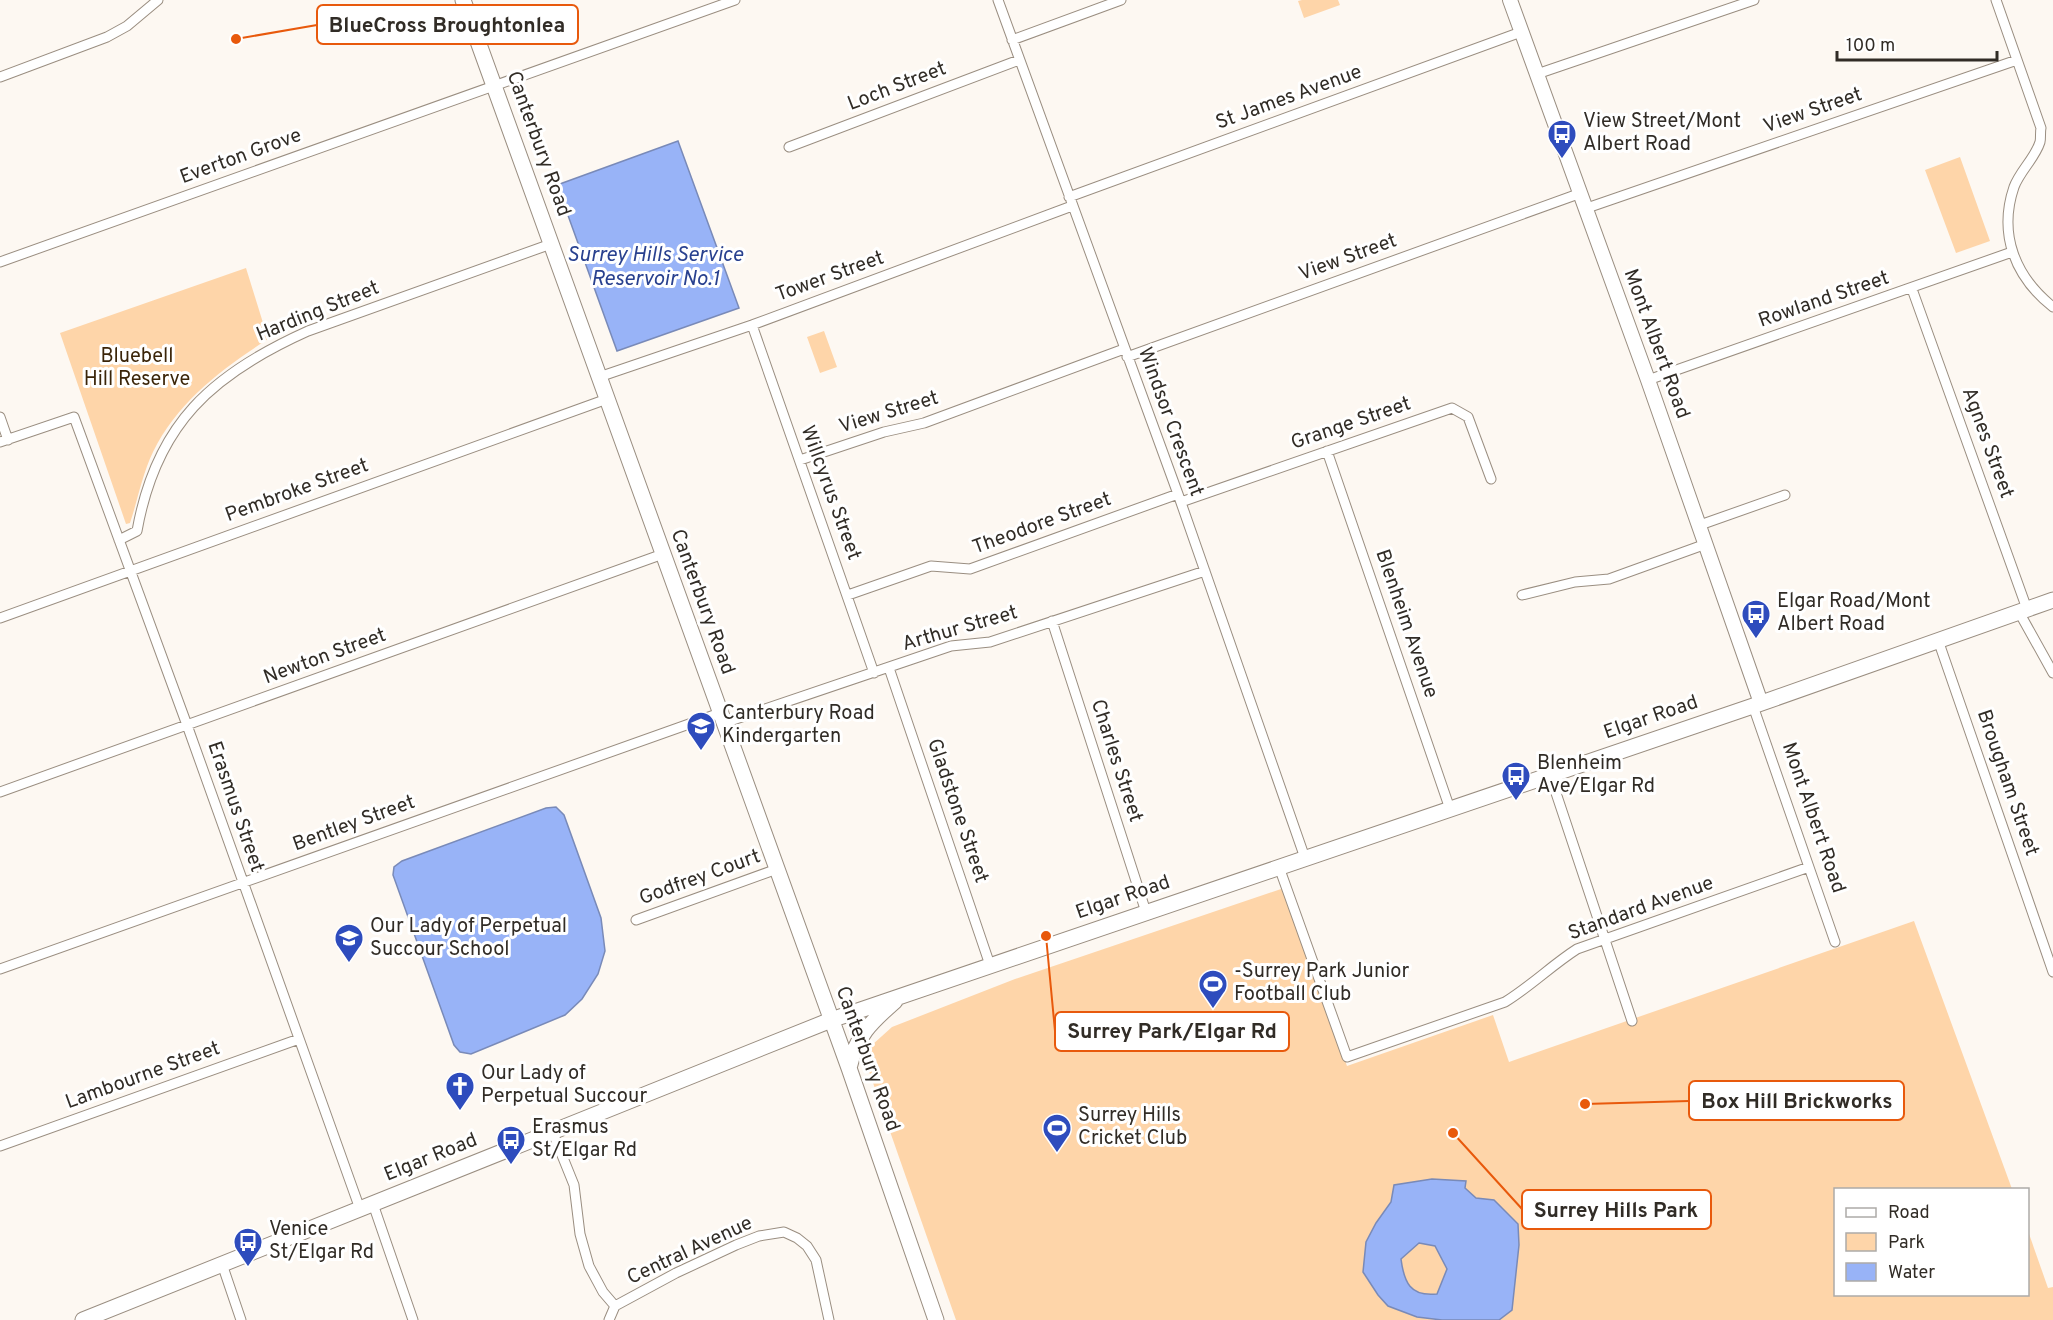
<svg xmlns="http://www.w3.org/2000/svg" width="2053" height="1320" font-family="Overpass,sans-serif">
	<rect width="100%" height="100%" fill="#fdf8f2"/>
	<path fill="#fed5a9" d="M1302 0H1338L1340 5 1304 18 1298 1Z
		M1960 157 1990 241 1956 253 1925 170Z
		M246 268 268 339C222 369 178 401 153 452 142 475 138 499 130 523L126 524 60 333Z
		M824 331 837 367 820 373 807 337Z
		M1284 888 1347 1066 1493 1015 1509 1062 1914 921 2012 1189 1836 1190V1294H2028V1231L2048 1288 2053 1287V1320H956L865 1060 872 1045 892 1027 1015 979Z"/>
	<path fill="#98b3f7" stroke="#798ab8" stroke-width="1.5" fill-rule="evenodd" d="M678 141 739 308 617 351 557 185Z
		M556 807 564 815 601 918 605 951 598 974 582 999 565 1015 471 1054 460 1052 454 1045 393 875 394 867 402 861 546 808Z
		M1432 1179 1466 1181 1465 1188 1476 1198 1494 1200 1518 1224 1519 1245 1512 1310 1499 1320H1442L1417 1317 1388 1306 1378 1295 1363 1272 1366 1242 1376 1223 1391 1202 1394 1185ZM1419 1243 1435 1246 1447 1269 1437 1294C1410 1297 1404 1282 1401 1259Z"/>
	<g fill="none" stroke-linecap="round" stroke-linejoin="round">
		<g stroke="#9a8e81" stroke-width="11">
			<path id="minor" d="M998 0 1178 494 1305 858
				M1996 0 2041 128C2040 132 2041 138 2040 142 2035 158 2020 171 2014 187 1998 234 2015 277 2053 307
				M1012 40 1121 0
				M1537 74 1754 0
				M0 77 107 37 127 26 158 0
				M789 147 1019 60
				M1069 197 1521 32
				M1587 208 2017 60
				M0 262 735 0
				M1912 289 2027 609
				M752 325 874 673
				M1127 357 1581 193
				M599 377 752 325 1072 206
				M1648 380 2012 252
				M0 417 8 440
				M0 442 74 417 187 725 360 1209
				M1327 451 1450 809
				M800 460 884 432 924 423 1124 349
				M1181 502 1452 408 1468 417 1491 479
				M1700 525 1785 495
				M119 540 137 531C156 424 212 374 308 331L551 244
				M848 595 931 566 970 569 1178 494
				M1522 595 1575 582 1609 579 1706 544
				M2019 612 2053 673
				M0 618 607 399
				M1052 621 1146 912
				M1938 640 2053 972
				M889 668 990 965
				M1753 706 1835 942
				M724 723 951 646 990 642 1205 571
				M1550 775 1632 1021
				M0 792 663 554
				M1279 867 1347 1057 1505 1002C1531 986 1552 965 1577 949L1809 867
				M636 920 777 869
				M0 969 720 713
				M553 1133 574 1185 580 1234 589 1266 603 1292 615 1306
				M0 1146 299 1039
				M373 1204 413 1320
				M222 1264 241 1320
				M609 1320 615 1306 676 1273 736 1245 759 1236 784 1232 797 1238 807 1246 816 1260 829 1320"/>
		</g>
		<g stroke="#9a8e81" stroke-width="16">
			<path id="secondary" d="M1510 0 1648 380 1761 703"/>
		</g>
		<g stroke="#9a8e81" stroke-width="17">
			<path id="primary" d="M463 0 849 1068 936 1320
				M849 1068C857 1035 870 1023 895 1001
				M83 1320 831 1020 1753 706 2053 600"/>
		</g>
		<use href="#minor" stroke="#fff" stroke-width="9"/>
		<use href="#secondary" stroke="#fff" stroke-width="14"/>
		<use href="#primary" stroke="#fff" stroke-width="15"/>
	</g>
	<defs>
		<g id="bus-pin" transform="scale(1.5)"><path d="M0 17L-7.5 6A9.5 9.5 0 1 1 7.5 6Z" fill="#2e4cbd" stroke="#fff"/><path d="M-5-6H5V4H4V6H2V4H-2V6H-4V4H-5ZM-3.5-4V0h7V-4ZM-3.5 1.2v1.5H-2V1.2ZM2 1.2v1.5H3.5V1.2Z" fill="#fff"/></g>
		<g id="school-pin" transform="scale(1.5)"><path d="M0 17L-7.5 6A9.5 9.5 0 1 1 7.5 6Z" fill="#2e4cbd" stroke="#fff"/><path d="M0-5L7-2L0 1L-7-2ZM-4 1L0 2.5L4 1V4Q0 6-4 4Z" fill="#fff"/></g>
		<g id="stadium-pin" transform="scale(1.5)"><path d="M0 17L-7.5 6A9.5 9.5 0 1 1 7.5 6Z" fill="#2e4cbd" stroke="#fff"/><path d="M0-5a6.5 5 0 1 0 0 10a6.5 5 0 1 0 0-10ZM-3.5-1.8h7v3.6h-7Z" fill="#fff"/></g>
		<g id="church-pin" transform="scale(1.5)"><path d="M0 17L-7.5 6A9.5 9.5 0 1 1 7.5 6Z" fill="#2e4cbd" stroke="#fff"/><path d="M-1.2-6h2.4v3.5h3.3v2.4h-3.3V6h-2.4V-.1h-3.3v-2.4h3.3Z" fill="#fff"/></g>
	</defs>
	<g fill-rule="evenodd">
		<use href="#bus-pin" x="1562" y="134"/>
		<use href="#bus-pin" x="1756" y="614"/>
		<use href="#school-pin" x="701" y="726"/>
		<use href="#bus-pin" x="1516" y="776"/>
		<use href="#school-pin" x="349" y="938"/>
		<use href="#stadium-pin" x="1213" y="984"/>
		<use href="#church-pin" x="460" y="1086"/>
		<use href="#stadium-pin" x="1057" y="1128"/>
		<use href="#bus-pin" x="511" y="1140"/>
		<use href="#bus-pin" x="248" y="1242"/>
	</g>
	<g text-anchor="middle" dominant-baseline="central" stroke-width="6" stroke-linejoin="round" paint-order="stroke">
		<g font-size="20" fill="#312c26" stroke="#fff">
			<text transform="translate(897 87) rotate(-21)">Loch Street</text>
			<text transform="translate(1289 98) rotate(-20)">St James Avenue</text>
			<text transform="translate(1813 111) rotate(-19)">View Street</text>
			<text transform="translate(538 144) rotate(70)">Canterbury Road</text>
			<text transform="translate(241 157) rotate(-20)">Everton Grove</text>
			<text transform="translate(1348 258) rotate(-20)">View Street</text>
			<text transform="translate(830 277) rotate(-20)">Tower Street</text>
			<text transform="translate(1824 300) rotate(-19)">Rowland Street</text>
			<text transform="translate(318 312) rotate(-22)">Harding Street</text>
			<text transform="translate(1656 344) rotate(70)">Mont Albert Road</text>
			<text transform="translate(889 413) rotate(-17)">View Street</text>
			<text transform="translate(1170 422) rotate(70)">Windsor Crescent</text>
			<text transform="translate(1351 424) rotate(-19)">Grange Street</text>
			<text transform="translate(1987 443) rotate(70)">Agnes Street</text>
			<text transform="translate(297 491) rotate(-20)">Pembroke Street</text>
			<text transform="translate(830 493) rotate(70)">Willcyrus Street</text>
			<text transform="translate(1042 524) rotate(-20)">Theodore Street</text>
			<text transform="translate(702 602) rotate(70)">Canterbury Road</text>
			<text transform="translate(1406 624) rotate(71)">Blenheim Avenue</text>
			<text transform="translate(960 629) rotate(-16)">Arthur Street</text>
			<text transform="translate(325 657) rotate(-20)">Newton Street</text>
			<text transform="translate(1651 718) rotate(-19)">Elgar Road</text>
			<text transform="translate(1116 761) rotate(72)">Charles Street</text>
			<text transform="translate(2007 783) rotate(71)">Brougham Street</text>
			<text transform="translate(235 807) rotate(71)">Erasmus Street</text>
			<text transform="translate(957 811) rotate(71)">Gladstone Street</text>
			<text transform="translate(1813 818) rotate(71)">Mont Albert Road</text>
			<text transform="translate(354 824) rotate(-20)">Bentley Street</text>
			<text transform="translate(700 878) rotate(-20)">Godfrey Court</text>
			<text transform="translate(1123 898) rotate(-19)">Elgar Road</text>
			<text transform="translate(1641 909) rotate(-20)">Standard Avenue</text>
			<text transform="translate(867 1059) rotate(70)">Canterbury Road</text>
			<text transform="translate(143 1076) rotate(-20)">Lambourne Street</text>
			<text transform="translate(431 1158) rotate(-22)">Elgar Road</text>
			<text transform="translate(690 1251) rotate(-25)">Central Avenue</text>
		</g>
		<g font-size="20" fill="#312c26" stroke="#fff" text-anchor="start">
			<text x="1583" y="122">View Street/Mont<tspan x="1583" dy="23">Albert Road</tspan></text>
			<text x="1777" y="602">Elgar Road/Mont<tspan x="1777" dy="23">Albert Road</tspan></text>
			<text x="722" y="714">Canterbury Road<tspan x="722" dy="23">Kindergarten</tspan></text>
			<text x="1537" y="764">Blenheim<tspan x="1537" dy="23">Ave/Elgar Rd</tspan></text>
			<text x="370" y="927">Our Lady of Perpetual<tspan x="370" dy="23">Succour School</tspan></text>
			<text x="1234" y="972">-Surrey Park Junior<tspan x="1234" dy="23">Football Club</tspan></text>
			<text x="481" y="1074">Our Lady of<tspan x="481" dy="23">Perpetual Succour</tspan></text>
			<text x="1078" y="1116">Surrey Hills<tspan x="1078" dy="23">Cricket Club</tspan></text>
			<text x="532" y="1128">Erasmus<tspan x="532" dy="23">St/Elgar Rd</tspan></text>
			<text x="269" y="1230">Venice<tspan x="269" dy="23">St/Elgar Rd</tspan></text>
		</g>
		<g font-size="20" fill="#3b2509" stroke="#fff">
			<text x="137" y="357">Bluebell<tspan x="137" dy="23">Hill Reserve</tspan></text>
		</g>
		<g font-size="21" font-style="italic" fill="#29418f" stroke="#fff">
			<text x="655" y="255">Surrey Hills Service<tspan x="655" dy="24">Reservoir No.1</tspan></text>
		</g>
	</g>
	<path fill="none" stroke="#e8590c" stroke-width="2" d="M236 39L317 25M1046 936L1055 1031M1585 1104L1689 1101M1453 1133L1522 1209"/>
	<g fill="#e8590c" stroke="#fff" stroke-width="2">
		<circle cx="236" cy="39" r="6"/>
		<circle cx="1046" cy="936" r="6"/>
		<circle cx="1585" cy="1104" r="6"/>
		<circle cx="1453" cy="1133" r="6"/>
	</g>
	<g fill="#fff" stroke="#e8590c" stroke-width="2">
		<rect x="317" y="5" width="261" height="39" rx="6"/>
		<rect x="1055" y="1012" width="234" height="39" rx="6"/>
		<rect x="1689" y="1081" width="215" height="39" rx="6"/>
		<rect x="1522" y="1190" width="189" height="39" rx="6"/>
	</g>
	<g font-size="21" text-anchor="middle" font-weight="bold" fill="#312c26">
		<text x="447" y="32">BlueCross Broughtonlea</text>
		<text x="1172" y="1038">Surrey Park/Elgar Rd</text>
		<text x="1797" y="1108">Box Hill Brickworks</text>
		<text x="1616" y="1217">Surrey Hills Park</text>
	</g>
	<rect x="1834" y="1188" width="195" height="108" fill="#ffffff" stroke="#adaba8" stroke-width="1.5"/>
	<rect x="1846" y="1208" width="30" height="9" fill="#ffffff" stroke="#adaba8" stroke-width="1.5"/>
	<text x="1888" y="1218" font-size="18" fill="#312c26">Road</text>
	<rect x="1846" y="1233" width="30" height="18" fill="#fed5a9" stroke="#adaba8" stroke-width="1.5"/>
	<text x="1888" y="1248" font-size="18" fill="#312c26">Park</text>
	<rect x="1846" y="1263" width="30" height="18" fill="#98b3f7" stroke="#adaba8" stroke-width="1.5"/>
	<text x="1888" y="1278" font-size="18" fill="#312c26">Water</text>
	<path d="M1837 51v9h160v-9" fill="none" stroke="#312c26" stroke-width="3"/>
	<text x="1846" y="51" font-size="18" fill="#312c26" stroke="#ffffff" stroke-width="4.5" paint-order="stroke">100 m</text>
</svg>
